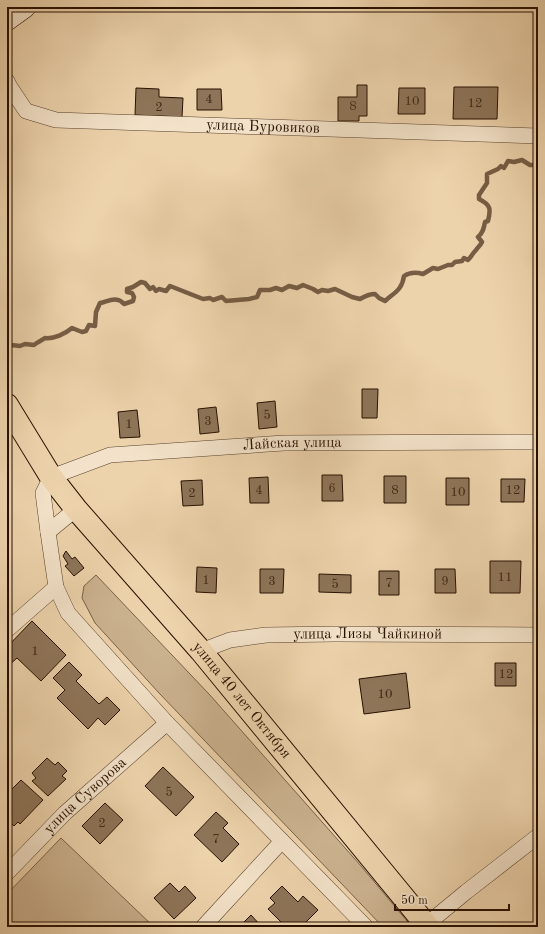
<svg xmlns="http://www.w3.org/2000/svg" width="545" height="934" font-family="'Old Standard TT',serif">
	<rect width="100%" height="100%" fill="#edd3ac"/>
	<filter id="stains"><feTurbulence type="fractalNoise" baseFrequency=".005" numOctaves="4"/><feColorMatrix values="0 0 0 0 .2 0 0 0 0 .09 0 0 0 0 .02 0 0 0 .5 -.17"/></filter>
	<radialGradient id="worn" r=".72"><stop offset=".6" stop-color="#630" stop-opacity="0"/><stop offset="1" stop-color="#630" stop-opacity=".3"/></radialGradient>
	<path fill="#cbb28f" stroke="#796148" d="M96 575 209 694 361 866 412 927H383L159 693 95 623 82 598 84 586Z
		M61 838 154 927H7V894Z"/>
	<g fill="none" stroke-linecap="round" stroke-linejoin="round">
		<path stroke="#765d44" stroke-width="4.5" d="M7 341 11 345 20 346 25 344 34 345C37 342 41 341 45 338 54 339 65 334 72 328L82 332 86 331 89 325 95 326 96 312 100 303C106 302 112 298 118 300 120 300 122 302 124 304L133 301 134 297 132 293 127 292V289L133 287 141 282 145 283 150 289 153 287 156 291 159 289 166 291 170 286 203 299 210 298 213 300 222 297 226 301 249 299 257 297 260 290H270L276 288 282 290 289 286 297 288 303 285 313 289 318 292 322 290 328 291 335 289 352 297 360 299C365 296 369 294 375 294L379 298 385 301C395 292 402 290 404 276 410 272 416 272 423 274L433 268 438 269 448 265H452L455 262 462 261 464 258 468 260C472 256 472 254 476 250 478 247 480 246 482 242L478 237C483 233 484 228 485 222L488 221C491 209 491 205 479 199V195L487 183V174L498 169 501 166 504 168 508 161 514 162 522 160 530 165H535L536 161 538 159"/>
	</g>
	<path fill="#8e7559" stroke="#271000" d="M357 85H367V116H359V121H338V97H357Z
		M454 87H498L497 119H453Z
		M136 88 159 89V97L183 98 182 117 135 115Z
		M399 88H425V114H398Z
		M197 89H221L222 110H197Z
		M362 389H378L377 418H362Z
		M275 401 277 427 259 429 257 403Z
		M216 407 219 432 200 434 198 409Z
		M137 410 140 437 120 438 118 412Z
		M322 475H342L343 501H322Z
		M384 476H406V503H384Z
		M268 477 269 503H250L249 478Z
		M446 478H469V505H446Z
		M501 479H525L524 502H501Z
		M202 480 203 505 183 506 181 481Z
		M66 551 72 559 75 557 84 568 74 576 65 566 68 564 63 556Z
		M490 561H521L520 593H490Z
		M197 567 217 568 216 593 196 592Z
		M260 569H284L283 593H260Z
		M435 569H455L456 593H435Z
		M379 571H399V595H379Z
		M319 574 351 575V593L319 592Z
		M32 621 66 655 41 681 17 658 7 667V647Z
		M69 662 82 675 76 681 99 704 107 697 120 710 105 725 98 718 88 729 57 698 65 690 53 678Z
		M495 663H516V686H495Z
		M406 673 410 708 364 714 359 679Z
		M47 758 55 765 58 762 67 771 62 776 66 779 48 796 32 781 36 778 32 773Z
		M163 767 194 797 176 816 145 786Z
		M21 780 43 800 20 824 18 822 14 826 7 819 8 817 7 815V800L12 795 9 792Z
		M105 803 123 820 100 844 82 826Z
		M216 812 228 823 223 828 239 844 222 862 194 835Z
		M170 883 179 892 185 886 196 898 174 919 154 898Z
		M282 886 298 902 303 896 318 910 301 927H276L281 922 268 909 275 903 270 898Z
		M251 915 262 927H239Z"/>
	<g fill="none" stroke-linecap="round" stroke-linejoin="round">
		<g stroke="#58412b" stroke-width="16">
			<g id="street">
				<path id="s1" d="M7 81 10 87 26 111 56 120 538 136"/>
				<path d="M48 532 76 509"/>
				<path d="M7 630 56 587"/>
				<path id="s2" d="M201 651 230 640 266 635 335 634 538 635"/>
				<path id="s3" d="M7 873 65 813 167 723"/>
				<path d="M426 925 466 892 538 836"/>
				<path d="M203 927 282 841"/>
				<path id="s4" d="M366 927 167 723 68 613 56 587 48 532 43 493 51 477 110 455 284 443 538 442"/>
			</g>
		</g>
		<g stroke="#271000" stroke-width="22">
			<path id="secondary" d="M7 20 25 7"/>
		</g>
		<g stroke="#271000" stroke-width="24">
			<g id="primary">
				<path id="s5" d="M7 405 51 477 76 509 201 651 428 927"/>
			</g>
		</g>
		<use href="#street" stroke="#f3e2c9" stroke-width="15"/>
		<use href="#secondary" stroke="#f3e2c9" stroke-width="21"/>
		<use href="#primary" stroke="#edd3ac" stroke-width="22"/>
	</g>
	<g text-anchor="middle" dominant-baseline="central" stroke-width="3.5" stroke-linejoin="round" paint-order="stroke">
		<g font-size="13" fill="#412916">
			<text x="209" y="99">4</text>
			<text x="412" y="101">10</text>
			<text x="475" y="103">12</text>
			<text x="353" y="106">8</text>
			<text x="159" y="107">2</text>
			<text x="267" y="415">5</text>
			<text x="208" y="421">3</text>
			<text x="129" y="424">1</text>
			<text x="332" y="488">6</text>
			<text x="259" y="490">4</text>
			<text x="395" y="490">8</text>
			<text x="513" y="490">12</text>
			<text x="458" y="492">10</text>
			<text x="192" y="493">2</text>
			<text x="505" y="577">11</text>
			<text x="206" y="580">1</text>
			<text x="272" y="581">3</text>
			<text x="445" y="581">9</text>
			<text x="389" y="583">7</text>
			<text x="335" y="584">5</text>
			<text x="35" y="651">1</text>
			<text x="506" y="674">12</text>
			<text x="385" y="694">10</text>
			<text x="169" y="792">5</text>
			<text x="102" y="823">2</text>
			<text x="216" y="839">7</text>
		</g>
		<g font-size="15" fill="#271000" stroke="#f3e2c9">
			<text stroke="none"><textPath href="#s1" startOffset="274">улица Буровиков</textPath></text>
			<text stroke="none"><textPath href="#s4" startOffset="820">Лайская улица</textPath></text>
			<text stroke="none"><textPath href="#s2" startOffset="169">улица Лизы Чайкиной</textPath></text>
			<text stroke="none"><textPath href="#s5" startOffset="378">улица 40 лет Октября</textPath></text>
			<text stroke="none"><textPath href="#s3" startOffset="110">улица Суворова</textPath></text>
		</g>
	</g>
	<rect width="545" height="934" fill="none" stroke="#edd3ac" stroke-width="24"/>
	<rect x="8" y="8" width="529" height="918" fill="none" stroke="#271000" stroke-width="2"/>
	<rect x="12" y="12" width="521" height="910" fill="none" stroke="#271000"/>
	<path d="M395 904v6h114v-6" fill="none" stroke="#271000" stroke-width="2"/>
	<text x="401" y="904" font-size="12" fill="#271000" stroke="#f3e2c9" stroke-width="3" paint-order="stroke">50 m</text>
	<rect width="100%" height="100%" filter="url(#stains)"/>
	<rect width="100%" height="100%" fill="url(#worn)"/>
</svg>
